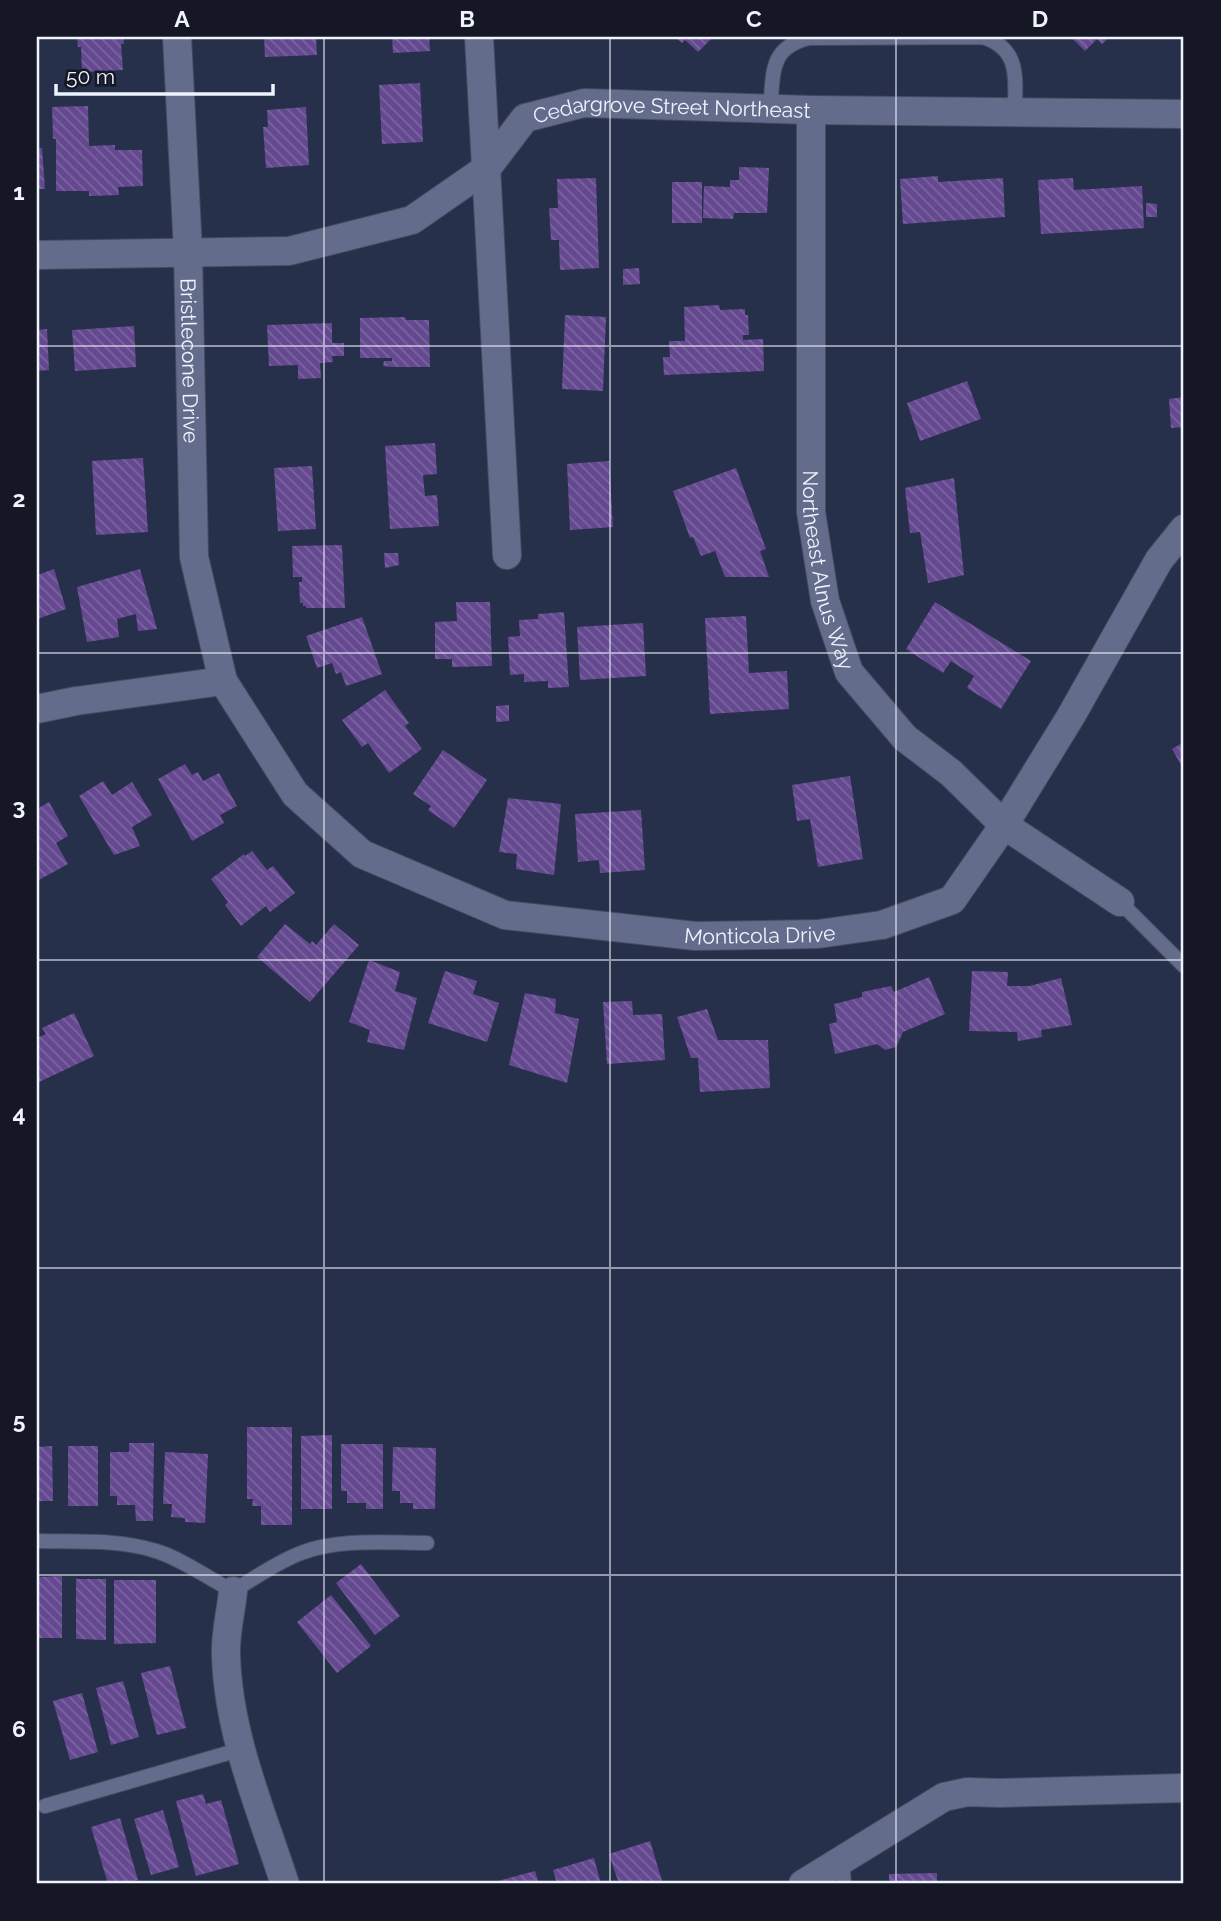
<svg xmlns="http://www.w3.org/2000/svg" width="1221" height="1921" font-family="Raleway,sans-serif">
	<defs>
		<pattern id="building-back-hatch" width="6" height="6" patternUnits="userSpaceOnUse" patternTransform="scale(1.75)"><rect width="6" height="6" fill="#654990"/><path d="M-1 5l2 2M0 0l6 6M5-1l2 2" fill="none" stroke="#7b64a0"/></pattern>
	</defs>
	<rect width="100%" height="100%" fill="#27304a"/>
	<path fill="url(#building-back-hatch)" d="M77 37H123L124 44H121L123 70 82 72 81 47H78Z
		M264 37H316L317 55 265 57Z
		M392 37H429L430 51 393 53Z
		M675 37H713L698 52 685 40 682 43Z
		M1071 37H1110L1102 44 1097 39 1085 51Z
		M420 83 423 142 382 144 379 85Z
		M88 106 89 146 115 145V150H142L143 186 118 187 119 195 89 196V191H56V139H53L52 107Z
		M306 107 309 165 266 168 263 127H268L267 110Z
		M37 148H42L45 189H37Z
		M739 167 769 168 767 213H734L733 219 703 218 704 186 730 187V180H739Z
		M938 176V182L1003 178 1005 217 903 224 900 179Z
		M596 178 599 268 560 270 559 240H551L549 208H558L557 179Z
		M1073 178 1074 190 1142 186 1144 228 1041 234 1038 180Z
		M672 182H702V223H672Z
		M1146 203 1157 204V217H1146Z
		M639 268 640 284 623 285V269Z
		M719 305 720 310 745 309V315H748L749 335H743V340L763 339 764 371 664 375 663 357H670L669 341H685L684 307Z
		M565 315 606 317 603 391 562 389Z
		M405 317 406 320H429L430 367H393L383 366 384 361H392V358H360V318Z
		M332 323V343H344V356H332L333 362 320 363 321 378 298 379V365L269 366 267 325Z
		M134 326 136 367 75 371 72 330Z
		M47 329 49 370 37 371V330Z
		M967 381 981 419 920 441 907 403Z
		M1184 397V427L1171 428 1169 399Z
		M435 443 437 474 423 475 425 496 437 495 439 526 390 529 385 446Z
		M143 458 148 532 96 535 92 461Z
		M609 461 613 527 570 530 567 464Z
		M312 466 316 529 278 531 274 468Z
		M736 468 766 549 760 551 769 577H725L715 551 701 556 693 537 690 538 673 491Z
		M954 478 964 575 928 583 920 532 910 533 905 488Z
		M342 545 345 608H306V606H303V603H300L299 582H302V577H293L292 546Z
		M384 553H398L399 565 385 568Z
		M54 569 66 609 37 619V575Z
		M140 569 157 629 138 631 136 614 117 619 119 637 87 642 77 587Z
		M456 602H490L492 666 452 667V659H435V622L457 621Z
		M935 602 1031 661 1001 709 967 688 974 676 951 661 943 673 906 649Z
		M564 612 569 687 548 688V681L524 682V674L510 675 508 637 520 636 519 620 538 619V614Z
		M746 616 749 673 787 671 789 709 710 714 705 618Z
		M362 617 382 674 346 686 341 672 336 674 332 663 317 668 306 636Z
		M643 623 646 676 580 680 577 627Z
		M385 690 409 723 405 726 422 749 389 773 368 743 362 747 342 720Z
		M509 705V721L496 722V706Z
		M1184 742V770L1172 749Z
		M443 750 487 780 454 828 428 810 431 806 413 794Z
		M185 764 192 775 198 772 203 781 219 773 237 806 220 815 224 823 192 841 158 779Z
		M850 776 863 859 818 867 810 819 797 821 792 785Z
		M103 781 112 795 132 782 152 815 132 827 140 846 114 855 79 796Z
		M508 798 561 804 554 875 516 869 517 854 499 852Z
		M49 802 68 836 56 843 68 864 37 881V809Z
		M641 810 645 870 600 873 599 860 578 862 575 814Z
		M252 851 267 870 273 866 295 893 270 912 266 906 241 926 225 905 228 902 211 879 244 854 245 856Z
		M285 924 310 944 312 941 316 945 334 924 359 945 310 1002 257 957Z
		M369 960 400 972 395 991 417 998 404 1050 367 1042 370 1030 349 1022Z
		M445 971 477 981 473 994 499 1003 487 1042 428 1023Z
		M972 971 1008 972 1007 986H1029L1061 978 1072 1025 1041 1030 1042 1037 1018 1041 1017 1032 969 1031Z
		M929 977 945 1014 903 1032 896 1047 885 1050 877 1044 835 1054 829 1024 837 1022 834 1004 862 997V992L891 986 894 992Z
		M525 993 556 999 555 1013 579 1019 567 1083 509 1065Z
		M632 1001 633 1015 662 1014 665 1060 607 1064 603 1002Z
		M707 1009 718 1040H768L770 1088 700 1092 698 1058H691L677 1017Z
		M74 1013 94 1056 37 1083V1038L46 1034 42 1028Z
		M247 1427H292V1525H261V1506H252L253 1499H247Z
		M332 1435V1509H301V1436Z
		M129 1443H154L153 1521H136L135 1505H117V1496H110V1452H129Z
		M341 1444H383V1509H366V1503H347V1491H341Z
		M52 1446 53 1501H37V1447Z
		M68 1446H98V1506H68Z
		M393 1447 436 1448 435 1509H413V1503H400V1491H392Z
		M165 1452 208 1454 205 1523 185 1522V1518L171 1517 172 1504H163Z
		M361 1564 400 1616 375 1635 336 1583Z
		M62 1576V1638H37V1577Z
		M76 1579H106V1640L76 1639Z
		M114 1580H156V1643L114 1644Z
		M331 1595 371 1646 337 1673 297 1622Z
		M170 1666 186 1728 157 1735 141 1673Z
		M123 1681 139 1737 111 1745 96 1688Z
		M82 1693 98 1752 70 1760 53 1701Z
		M203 1794 206 1804 221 1800 239 1864 196 1876 176 1801Z
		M163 1810 179 1867 151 1875 134 1819Z
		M120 1818 138 1880 123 1884H108L91 1827Z
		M650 1841 663 1884H619L609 1854Z
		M594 1858 601 1884H557L553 1870Z
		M535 1871 539 1884H491V1883Z
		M937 1873V1884H889V1874Z"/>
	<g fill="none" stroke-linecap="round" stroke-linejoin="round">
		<g stroke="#464c60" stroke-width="16">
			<path id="service" d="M770 109C774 74 768 48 809 38L983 37C1021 49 1015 79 1015 112
				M1120 902 1184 966
				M37 1541C76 1542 118 1539 156 1551 182 1559 208 1578 233 1591 255 1578 277 1562 301 1553 339 1538 387 1543 427 1543
				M45 1806 242 1749
				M842 1860 844 1884"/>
		</g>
		<g stroke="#464c60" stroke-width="30">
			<g id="minor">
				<path id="s1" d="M177 37 188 251 194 557 223 681 295 794 362 854 505 915 695 936 818 934 882 925 952 900 1004 825 1071 716 1159 560 1184 529"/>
				<path d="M479 37 507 555"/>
				<path id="s2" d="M811 110V512L825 601 849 672 905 738 951 773 1004 825 1120 902"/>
				<path id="s3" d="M37 255 289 251 412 220 487 168 525 118 584 103 811 110 1184 114"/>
				<path d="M37 709 76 701 223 681"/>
				<path d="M233 1591C231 1612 225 1634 226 1655 228 1734 261 1810 285 1884"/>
				<path d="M803 1884 944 1797 967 1792 1000 1793 1184 1788"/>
			</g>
		</g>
		<use href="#service" stroke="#636d8b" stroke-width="14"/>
		<use href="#minor" stroke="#636d8b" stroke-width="28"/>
	</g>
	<path fill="none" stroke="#eff3fd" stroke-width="2" stroke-opacity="0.55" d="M324 37V1884M610 37V1884M896 37V1884M37 346H1184M37 653H1184M37 960H1184M37 1268H1184M37 1575H1184"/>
	<g text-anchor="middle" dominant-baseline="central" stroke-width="7" stroke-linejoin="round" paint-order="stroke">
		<g font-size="21" fill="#eff3fd" stroke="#151824">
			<text stroke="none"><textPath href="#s3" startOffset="681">Cedargrove Street Northeast</textPath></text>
			<text stroke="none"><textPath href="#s1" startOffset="324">Bristlecone Drive</textPath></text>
			<text stroke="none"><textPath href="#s2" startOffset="462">Northeast Alnus Way</textPath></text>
			<text stroke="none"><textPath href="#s1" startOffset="1283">Monticola Drive</textPath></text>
		</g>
	</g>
	<rect width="1221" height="1921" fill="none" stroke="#151824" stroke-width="77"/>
	<path d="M56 84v10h217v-10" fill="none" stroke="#eff3fd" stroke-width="3.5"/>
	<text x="66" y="84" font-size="21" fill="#eff3fd" stroke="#151824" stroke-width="5" paint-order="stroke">50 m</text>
	<rect x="38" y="38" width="1144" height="1844" fill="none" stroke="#eff3fd" stroke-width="2.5"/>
	<g font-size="23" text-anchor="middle" font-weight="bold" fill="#eff3fd">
		<text x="182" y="27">A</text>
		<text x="467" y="27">B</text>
		<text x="754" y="27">C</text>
		<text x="1040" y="27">D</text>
		<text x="19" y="200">1</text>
		<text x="19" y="507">2</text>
		<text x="19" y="815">3</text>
		<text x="19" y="1122">4</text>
		<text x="19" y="1429">5</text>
		<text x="19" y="1737">6</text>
	</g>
</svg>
